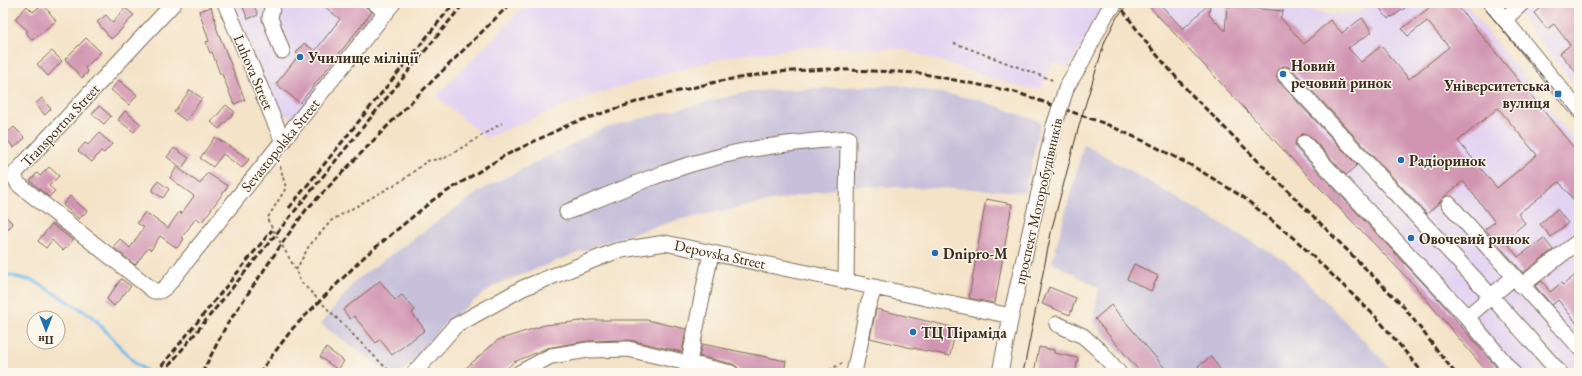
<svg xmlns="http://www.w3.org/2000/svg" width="1582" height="376" font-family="'EB Garamond',serif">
	<rect width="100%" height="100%" fill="#fbf7ec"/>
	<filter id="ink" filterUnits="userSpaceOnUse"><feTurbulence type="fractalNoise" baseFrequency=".025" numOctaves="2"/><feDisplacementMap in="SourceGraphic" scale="8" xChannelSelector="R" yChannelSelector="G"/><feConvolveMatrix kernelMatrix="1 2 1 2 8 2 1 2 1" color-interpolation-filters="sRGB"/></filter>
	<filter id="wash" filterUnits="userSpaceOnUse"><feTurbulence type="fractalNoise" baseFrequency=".012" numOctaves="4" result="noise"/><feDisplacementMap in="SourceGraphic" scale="16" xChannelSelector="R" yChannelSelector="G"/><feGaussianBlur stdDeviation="0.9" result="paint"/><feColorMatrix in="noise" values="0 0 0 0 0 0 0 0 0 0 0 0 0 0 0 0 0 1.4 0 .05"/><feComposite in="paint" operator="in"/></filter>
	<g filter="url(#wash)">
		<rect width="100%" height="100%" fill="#f4e3c7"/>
		<path fill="#e3d3f2" d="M233 3H387L298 116 288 117 278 111Z
			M528 3H1104L1070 68 1052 62 1041 89 1021 87 902 49 810 47 731 56 657 76 583 98 486 138 436 96Z
			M1153 3H1252L1331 14 1358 12 1372 3H1465L1579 146V373H1488L1414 285 1292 159Z
			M1522 3H1579V91L1515 9Z"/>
		<path fill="#c6c0da" d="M896 85 980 100 1041 122 1025 192 971 189 848 186 677 220 603 243 495 285 447 321 402 373H388L321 324 356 280 483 189 604 128 750 91Z
			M1084 144 1287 262 1381 358 1392 373H1139L1093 323 1099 288 1052 262Z"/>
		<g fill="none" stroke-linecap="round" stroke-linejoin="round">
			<path stroke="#78bcee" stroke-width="3.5" d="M3 274 34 281 92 316 136 364 149 373"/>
		</g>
		<g id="blocks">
			<path fill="#d195b2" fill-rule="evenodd" d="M241 3H253L258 15 248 19Z
				M320 3H361L372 12 300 103 276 84 299 55 296 53 304 43 315 51 340 19Z
				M1146 3H1159L1183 29 1210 3 1209 15 1225 31 1227 6 1284 11 1280 17 1304 44 1330 20 1342 33 1362 18 1372 32 1348 48 1361 62 1381 46 1409 79 1449 47 1427 21 1408 36 1402 29 1430 7 1427 3H1455L1579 154V206L1559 182 1518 214 1525 223 1505 240 1518 257 1544 238 1553 250 1523 273 1485 229 1495 222 1463 181 1443 198 1440 202 1427 214 1292 69 1287 66H1283L1279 69 1276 77 1278 81 1357 165 1346 175 1311 137 1306 134H1302L1296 140 1295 145 1297 149 1439 300 1501 373H1488L1414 285 1290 157ZM1498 108 1537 155 1497 188 1458 141Z
				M1376 3H1412L1392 17 1391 16 1388 19Z
				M1546 3H1579V76L1560 53 1570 45 1554 24 1547 29 1534 13Z
				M43 4 56 21 32 40 26 32 28 31 15 19 27 6 33 12Z
				M211 7 217 26 216 27 245 100 234 104 222 74H220L212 52 210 53 206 42 209 41 199 11Z
				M125 8 134 15 118 33 111 39 97 22 106 15 113 23Z
				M86 38 101 52 85 68 88 72 82 78 65 59Z
				M52 51 62 61 48 76 37 64Z
				M119 80 137 95 129 105 111 90Z
				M190 90 202 98 186 121 174 112Z
				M42 98 51 109 45 115 35 104Z
				M226 105 235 112 219 129 211 122Z
				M99 106 111 116 104 124 92 114Z
				M125 111 141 124 134 132 118 120Z
				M14 127 25 138 14 148 4 136Z
				M99 133 112 144 104 153 101 151 92 162 78 151 85 143 88 145Z
				M215 137 249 159 242 168 223 154 213 167 200 158Z
				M174 148 189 158 182 168 167 157Z
				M49 167 59 176 49 186 55 191 49 197 30 181 37 173 40 176Z
				M177 167 200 184 207 173 228 186 202 222 196 218 182 237 184 239 177 248 160 236 151 250 148 248 135 265 113 247 120 239 130 248 144 227 137 223 145 212 168 228 179 212 181 214 194 196 170 178Z
				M158 181 169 189 163 198 152 191Z
				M70 196 87 211 79 219 63 205Z
				M986 199 1012 204 995 303 969 298Z
				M1557 209 1568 223 1551 237 1540 224Z
				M3 214 13 224 3 234Z
				M52 224 73 240 63 251 52 240 46 248 38 241Z
				M1134 264 1158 276 1151 291 1127 279Z
				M1579 272V326L1558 300 1552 305 1535 286 1542 281 1550 292 1561 283 1563 285Z
				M121 279 131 286 114 306 107 299Z
				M380 281 395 300 402 295 415 310 412 313 425 330 392 355 380 339 376 343 354 316 350 319 343 310Z
				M1049 287 1076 298 1070 315 1042 304Z
				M1111 305 1169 373H1141L1095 319Z
				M876 309 956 328 950 356 903 346 870 338Z
				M591 320H647L686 329 682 352 630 340 587 341 547 348 514 362 502 373H460L498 340 545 325Z
				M702 344 786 361 784 373H752L740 371 737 367 733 364 699 356Z
				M1039 347 1054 350V353L1078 358 1075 373H1034Z
				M326 348 344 361 338 370 320 357Z
				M1211 357 1223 373H1202L1198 366Z"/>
		</g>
	</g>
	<g filter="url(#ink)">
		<use href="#blocks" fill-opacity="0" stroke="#7c6b59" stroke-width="1"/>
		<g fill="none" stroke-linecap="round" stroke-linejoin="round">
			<g stroke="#7c6b59" stroke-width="17">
				<path id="minor" d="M174 3 16 172 15 178 18 184 154 291H160L166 287 393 3
					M225 3 283 142
					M273 3 270 18 282 51
					M375 3 386 13
					M1491 3 1579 111
					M1505 19 1522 3
					M1285 75 1491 296 1560 373
					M1067 86 1080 65 1107 12 1117 3
					M1304 143 1467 317 1513 373
					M1449 204 1557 324 1566 332 1579 347
					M567 212C613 193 662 171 710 159 756 146 801 142 848 138L846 281
					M1521 286 1579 241
					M1467 317 1514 277
					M1057 324 1083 336 1100 351 1119 373
					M687 372 711 253
					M414 373 455 326 523 288 616 251 665 243 1011 316
					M519 373 551 356 588 350 628 349 731 373
					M854 373 868 305 875 287
					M1000 373 1011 316 1054 126"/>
			</g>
			<path stroke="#7c6b59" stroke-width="2" stroke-dasharray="3 3" stroke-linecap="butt" d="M954 43 1055 81
				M280 166 286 188 267 219 296 270 300 281 391 373
				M296 270 309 246 332 220 403 180 427 161 445 158 502 123
				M824 373 844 362"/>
			<use href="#minor" stroke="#fff" stroke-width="15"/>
			<path stroke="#3b2a1e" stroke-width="1" d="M1349 3H1357
				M1480 3 1558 94 1579 121
				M1023 373 1052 228 1080 122 1105 41 1117 17 1130 3"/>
			<path stroke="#3b2a1e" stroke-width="3" stroke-dasharray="6 3" stroke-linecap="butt" d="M1118 3 1145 41 1188 91 1403 306 1455 373
				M289 208 454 3
				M156 373 272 230
				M163 373 464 3
				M202 373 226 326 285 239 306 210 405 108 511 3
				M259 373 293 328 364 257 433 200 504 156 570 124 642 100 720 81 776 72 826 69 919 73 1015 92 1106 124 1148 143 1194 167 1243 197 1297 241 1377 318 1423 373"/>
			<g stroke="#7c6b59" stroke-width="17" stroke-linecap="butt">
				<path id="minor-bridge" d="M1054 126 1067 86"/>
			</g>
			<use href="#minor-bridge" stroke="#fff" stroke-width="15"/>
		</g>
	</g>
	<g fill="#1f6fb2" stroke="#fbf7ec" stroke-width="1.5">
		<circle cx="300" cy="57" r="4"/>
		<circle cx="1283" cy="74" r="4"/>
		<rect x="1554" y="90" width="8" height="8" rx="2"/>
		<circle cx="1401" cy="160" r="4"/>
		<circle cx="1411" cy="238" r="4"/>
		<circle cx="935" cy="253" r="4"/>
		<circle cx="913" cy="332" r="4"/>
	</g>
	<g text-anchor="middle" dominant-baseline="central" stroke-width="3" stroke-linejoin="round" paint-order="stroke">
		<g font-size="15" font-weight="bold" fill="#3b2a1e" stroke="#fbf7ec" text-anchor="start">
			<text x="308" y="57">Училище міліції</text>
			<text x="1291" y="65">Новий<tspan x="1291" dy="17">речовий ринок</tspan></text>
			<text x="1550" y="85" text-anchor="end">Університетська<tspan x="1550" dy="17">вулиця</tspan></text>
			<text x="1409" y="160">Радіоринок</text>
			<text x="1419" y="238">Овочевий ринок</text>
			<text x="943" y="253">Dnipro-M</text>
			<text x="921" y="332">ТЦ Піраміда</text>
		</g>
		<g font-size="15" fill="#3b2a1e" stroke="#fbf7ec">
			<text transform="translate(254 72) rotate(67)">Luhova Street</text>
			<text transform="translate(60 125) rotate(-47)">Transportna Street</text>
			<text transform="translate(280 145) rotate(-51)">Sevastopolska Street</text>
			<text transform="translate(1038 201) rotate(-77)">проспект Моторобудівників</text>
			<text transform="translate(720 254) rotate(12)">Depovska Street</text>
		</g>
	</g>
	<rect width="1582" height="376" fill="none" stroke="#fbf7ec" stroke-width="16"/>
	<g transform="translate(46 330) rotate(180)"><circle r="19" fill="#fbf7ec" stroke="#aea59a"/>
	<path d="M0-3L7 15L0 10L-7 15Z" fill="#1f6fb2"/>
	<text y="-6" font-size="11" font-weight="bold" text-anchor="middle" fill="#3b2a1e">Пн</text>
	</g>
</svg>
